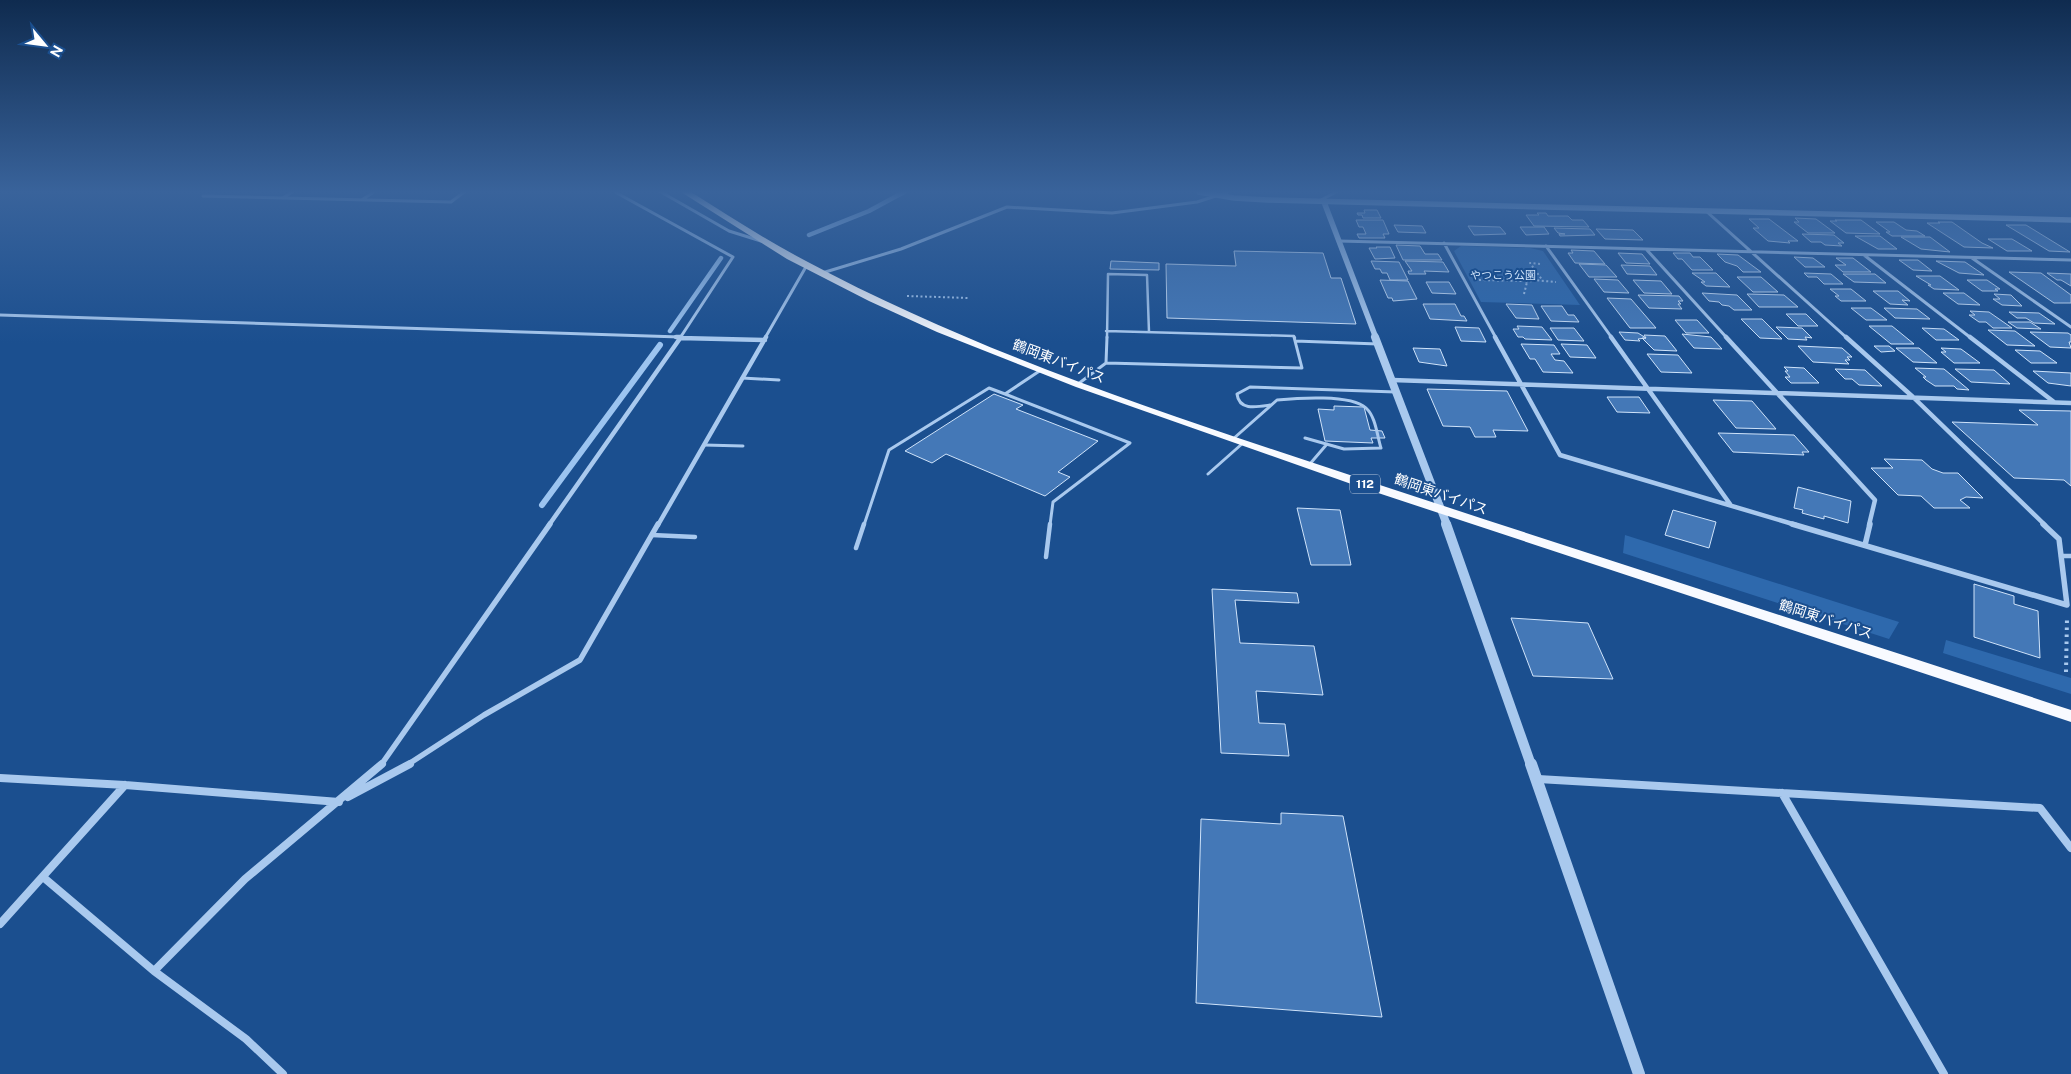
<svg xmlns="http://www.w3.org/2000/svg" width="2071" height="1074" font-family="'Public Sans','Noto Sans JP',sans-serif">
	<rect width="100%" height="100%" fill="#1b4f8f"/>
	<path fill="#2e69ad" d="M1461 246 1530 248 1543 251 1580 305 1481 302 1454 251Z
		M1625 535 1899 622 1889 639 1623 553Z
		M1946 640 2071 678V694L1943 653Z"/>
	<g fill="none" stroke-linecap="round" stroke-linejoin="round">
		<path stroke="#9cc4f0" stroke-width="4.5" d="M809 235 869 211 904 192
			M670 331 721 258"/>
		<path stroke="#9cc4f0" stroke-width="6" d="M542 505 660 345"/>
	</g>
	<path fill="#4478b7" stroke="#cfe3fa" d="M1364 210H1377L1381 218H1363L1362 215H1358L1357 213H1365Z
		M1537 213H1546L1548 216H1568L1572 220H1583L1589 227 1534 226 1526 215H1539Z
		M1795 218 1816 219 1835 233H1808L1794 222H1799Z
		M1749 219H1769L1798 241H1788L1790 243 1768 241 1753 228H1759Z
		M1356 220H1383L1389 234H1383L1385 238H1359L1357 234H1366L1363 227H1359Z
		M1835 220H1861L1880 234 1846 233 1830 221H1837Z
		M1876 222H1894L1906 230 1917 231 1925 236H1892L1886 232H1890Z
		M1938 222H1952L1982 243 1993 248 1964 247 1927 223H1940Z
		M1394 225 1422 226 1426 233 1398 232Z
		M2006 225H2026L2070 252 2049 251Z
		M1468 226 1500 227 1506 234 1474 235Z
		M1520 227H1544L1549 234 1526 235Z
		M1554 228 1590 229 1595 235 1560 236 1559 234H1565L1558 233Z
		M1596 229 1633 230 1643 240 1605 239Z
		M1802 234 1834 235 1844 243H1838L1842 246 1825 245 1821 242H1811Z
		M1855 236H1880L1897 249H1878Z
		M1901 237H1930L1950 252 1921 249Z
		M1988 239H2012L2032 251H2007Z
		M1396 245 1420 246 1425 254H1438L1442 260H1403Z
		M1376 247H1390L1395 258 1375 259 1369 248H1377Z
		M1571 250 1594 251 1605 264 1575 263 1568 253H1573Z
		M1234 251 1323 253 1331 278H1341L1356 324 1167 318 1166 264 1236 266Z
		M1618 253 1642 254 1650 264 1626 263Z
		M1673 253H1690L1693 257H1700L1713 270H1692L1682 259H1678Z
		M1717 254 1738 255 1761 272H1743L1737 266 1725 262Z
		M1794 257 1813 258 1825 267H1805Z
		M1836 258H1853L1871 272H1843L1835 265H1846Z
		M1899 260H1918L1932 271 1913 270Z
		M1111 261 1159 263V270L1110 269Z
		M1371 261 1399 262 1408 280H1390L1387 273H1382L1380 269H1375Z
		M1405 261 1443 262 1449 272 1424 271 1426 274H1409L1408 271H1412Z
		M1936 261 1965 262 1984 275 1959 273Z
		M1579 264 1606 265 1617 277H1589Z
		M1621 265 1650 266 1657 275 1627 274Z
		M2009 272 2041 273 2071 295V303H2054Z
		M1692 273H1716L1730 287 1706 286 1701 282H1705Z
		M1804 273 1831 274 1843 284H1824L1817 277H1808Z
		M2047 273 2071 274V286L2061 280H2057Z
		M1843 274H1875L1886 283 1854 282Z
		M1916 276H1940L1959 290 1934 289 1928 285H1931Z
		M1737 277H1761L1778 292H1753Z
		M1594 279 1618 280 1629 293 1604 292Z
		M1380 280 1408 281 1417 299 1393 301 1392 298H1388Z
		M1633 280 1661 281 1672 294 1644 293Z
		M1967 280H1987L2000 289H1995L1998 291H1982Z
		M1426 282H1449L1456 294 1432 293Z
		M1830 289H1851L1866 301H1841L1835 296H1839Z
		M1873 291H1898L1910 301 1902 300 1908 305 1890 304Z
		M1702 293 1737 295 1752 310H1734L1729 306 1722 305 1719 302 1709 301Z
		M1943 293H1964L1980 305 1958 304Z
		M1747 294 1784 295 1798 307H1759Z
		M1994 294 2011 295 2022 306 2002 305 1993 299H2000Z
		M1638 295 1679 296 1683 301H1678L1681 304H1678L1682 309 1649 308Z
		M1607 298 1631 299 1656 328H1630Z
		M1423 304H1455L1461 316H1464L1467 321 1430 319Z
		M1506 304 1532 305 1539 319 1516 318Z
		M1541 306H1562L1568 315H1574L1579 322 1551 321Z
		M1851 308H1871L1887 320H1866Z
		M1884 308 1917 309 1930 319 1895 318Z
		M1970 311 1989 312 2012 328H1993L1986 322H1979L1969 315H1975Z
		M2009 312 2039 313 2055 324 2034 323 2026 318H2017Z
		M1786 314H1806L1818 326H1798Z
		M1741 319H1762L1782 339 1760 338Z
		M1675 320H1697L1709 333H1686Z
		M2008 322H2030L2041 329 2017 328Z
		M1517 326 1542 327 1552 340 1525 339 1523 337H1518L1513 329H1519Z
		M1869 326H1892L1914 344H1891Z
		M1455 327 1479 328 1486 342 1461 341Z
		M1776 327 1802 328 1812 338 1805 337 1807 340 1788 339Z
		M1550 328H1574L1584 341 1558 340Z
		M1922 328 1944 329 1959 340H1936Z
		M1988 330 2015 331 2035 346 2007 345Z
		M1619 332 1638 333 1646 338 1638 339 1640 341 1625 340Z
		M2030 332 2068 333 2071 335V342H2069L2071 348 2050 347Z
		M1682 334 1711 337 1722 349 1694 348Z
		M1644 335 1665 336 1677 351 1654 350 1642 338H1646Z
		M1521 344 1554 345 1560 354H1551L1555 360 1564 361 1573 373 1543 372 1535 359H1530Z
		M1561 344 1587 345 1596 358 1570 357Z
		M1798 346 1842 348 1852 357H1847L1850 360H1845L1849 364 1813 362Z
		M1874 346H1889L1895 351 1881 352Z
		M1413 348 1440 349 1447 366 1419 362Z
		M1896 348H1919L1937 363 1913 362Z
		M1941 348 1961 349 1980 363H1954L1941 352H1946Z
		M2015 350 2040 351 2057 363H2031Z
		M1647 354 1678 355 1692 373 1661 372Z
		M1784 367 1804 368 1819 383H1791L1785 377H1790L1785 371H1788Z
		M1915 368 1944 369 1969 390 1957 389 1954 386H1935L1926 380 1923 377H1926Z
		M1835 369 1865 370 1882 386 1859 385 1852 379H1845Z
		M1955 369 1994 370 2010 384 1971 382Z
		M2033 371 2071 373V386L2048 383Z
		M1427 389 1507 391 1528 431 1493 430 1496 437H1475L1470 427 1443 426Z
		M994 394 1023 405 1016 409 1098 441 1058 472 1070 477 1045 496 946 454 932 463 905 451Z
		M1607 397H1639L1650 413 1617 412Z
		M1713 400 1752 401 1776 429 1736 428Z
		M1334 406 1364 407 1370 430 1382 431 1385 438H1371L1373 443 1325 441 1318 409 1334 410Z
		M2019 410 2071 411V486L2064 480 2014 478 1952 422 2038 425Z
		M1718 433 1794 435 1809 452H1802L1804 455 1733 452Z
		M1884 459 1922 460 1932 469 1943 473H1958L1983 498 1966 497 1960 500 1970 508H1934L1921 496 1898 495 1871 468H1893Z
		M1798 487 1851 501 1848 523 1824 516V519L1802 513 1803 510 1794 508Z
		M1297 508 1340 510 1351 565H1311Z
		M1673 510 1716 522 1709 548 1665 535Z
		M1974 584 2014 596V604L2038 611 2040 658 1974 637Z
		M1212 589 1297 593 1299 603 1235 600 1240 643 1314 646 1323 695 1256 691 1259 723 1285 724 1289 756 1221 753Z
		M1511 618 1588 623 1613 679 1533 676Z
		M1281 813 1343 816 1382 1017 1196 1003 1201 819 1281 824Z"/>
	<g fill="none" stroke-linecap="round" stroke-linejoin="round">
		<path stroke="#a9c9ee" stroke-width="2" stroke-dasharray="2 2.5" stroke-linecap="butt" d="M1540 264 1530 263 1543 281
			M1479 280 1523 281
			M1532 281 1524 282 1522 279 1556 282
			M1524 294 1527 282
			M907 296 969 298"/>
		<path stroke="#a9c9ee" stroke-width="4" stroke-dasharray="2.5 4.5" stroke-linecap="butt" d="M2066 672 2067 618"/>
		<path stroke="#a9c9ee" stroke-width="2.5" d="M1106 331 1294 336 1295 338
			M1107 338 1108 274 1147 275 1149 332"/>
		<path stroke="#a9c9ee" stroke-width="3" d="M1295 341 1378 344
			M1106 363 1107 337
			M742 378 779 380
			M1078 384 1106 363 1302 368 1294 337
			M1005 394 1130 443 1053 502 1050 525
			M1270 405C1257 407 1239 411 1237 394L1250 387 1396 392
			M1233 439 1277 400C1297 398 1351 394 1366 408 1376 417 1377 436 1381 448L1344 449 1305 438
			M704 445 743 446
			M1309 465 1327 444
			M1208 474 1243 443
			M864 525 889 450 989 388 1005 394 1041 370"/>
		<path stroke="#a9c9ee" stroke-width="4.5" d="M652 535 695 537
			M856 548 864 524
			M2061 556H2071
			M1046 557 1050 524"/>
		<path stroke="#a9c9ee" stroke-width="3" d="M615 192 733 257 680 338
			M661 192 729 231 761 241
			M203 196 451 202 464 192
			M283 198 292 192
			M363 199 374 192
			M1319 201 1336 192
			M1706 211 1847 338
			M1339 241 2071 260
			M1444 243 1496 338
			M1546 246 1612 338
			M1646 249 1727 338
			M1864 255 1971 338
			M1972 258 2071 327
			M822 273 901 249 1007 207 1112 213 1197 202 1228 192
			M0 315 680 337
			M680 338H685
			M765 338 807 265"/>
		<path stroke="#a9c9ee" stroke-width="4.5" d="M676 337H680
			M1495 337 1560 455 1796 525
			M1611 337 1730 504
			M1726 337 1875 500 1869 525
			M1846 337 1913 397 2045 525
			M1970 337 2054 402
			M680 338 765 340
			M1392 380 2071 403
			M549 525 681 337
			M658 525 766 337"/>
		<path stroke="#a9c9ee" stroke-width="5.5" d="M1792 524 2067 605 2059 539 2043 524
			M1865 545 1870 524
			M381 765 550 524
			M407 765 484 715 580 660 658 524"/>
		<path stroke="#a9c9ee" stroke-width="8" d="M0 778 125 785 339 802
			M1538 779 2040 808 2071 848
			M1782 793 1944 1074
			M348 797 410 764
			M43 877 154 971
			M0 924 125 785
			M283 1074 246 1039 154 971 245 879 382 764"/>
		<path stroke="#a9c9ee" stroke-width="5.5" d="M1199 192 1234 198 1268 200 2071 220
			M1324 202 1376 338"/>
		<path stroke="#a9c9ee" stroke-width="8" d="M1375 337 1447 525"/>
		<path stroke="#a9c9ee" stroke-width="10" d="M1446 524 1531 765"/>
		<path stroke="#a9c9ee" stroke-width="12" d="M1531 764 1639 1074"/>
		<path fill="#f8faff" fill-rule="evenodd" d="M681 192H691C729 216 766 240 806 261 989 359 1190 422 1386 487 1614 562 1843 635 2071 710V722L1357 486 1076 387 937 332 869 301 787 259Z"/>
	</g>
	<linearGradient id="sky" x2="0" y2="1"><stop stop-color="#0f2b4f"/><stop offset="0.56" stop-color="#39639b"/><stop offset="1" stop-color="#39639b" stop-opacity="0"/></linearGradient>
	<rect width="2071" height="343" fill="url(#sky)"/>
	<g text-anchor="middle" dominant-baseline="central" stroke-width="4" stroke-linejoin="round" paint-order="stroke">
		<g font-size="11" fill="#cfe3fa" stroke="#1b4f8f">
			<text x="1503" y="275">やつこう公園</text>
		</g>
		<rect fill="#1b4f8f" stroke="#bbcadd" stroke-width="1" x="1350" y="474.5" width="30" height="19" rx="4"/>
		<g font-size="12" font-weight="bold" fill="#fff">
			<text x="1365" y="484">112</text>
		</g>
		<g font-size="14" fill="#fff" stroke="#1b4f8f">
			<text transform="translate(1059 361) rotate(21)">鶴岡東バイパス</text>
			<text transform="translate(1441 494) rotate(19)">鶴岡東バイパス</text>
			<text transform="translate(1826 619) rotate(18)">鶴岡東バイパス</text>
		</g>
	</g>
	<g transform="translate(45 45) rotate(119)" stroke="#1b4f8f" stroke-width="4" paint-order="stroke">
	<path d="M0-4L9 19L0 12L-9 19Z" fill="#ffffff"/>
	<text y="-8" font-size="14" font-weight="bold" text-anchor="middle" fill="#ffffff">N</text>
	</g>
</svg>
